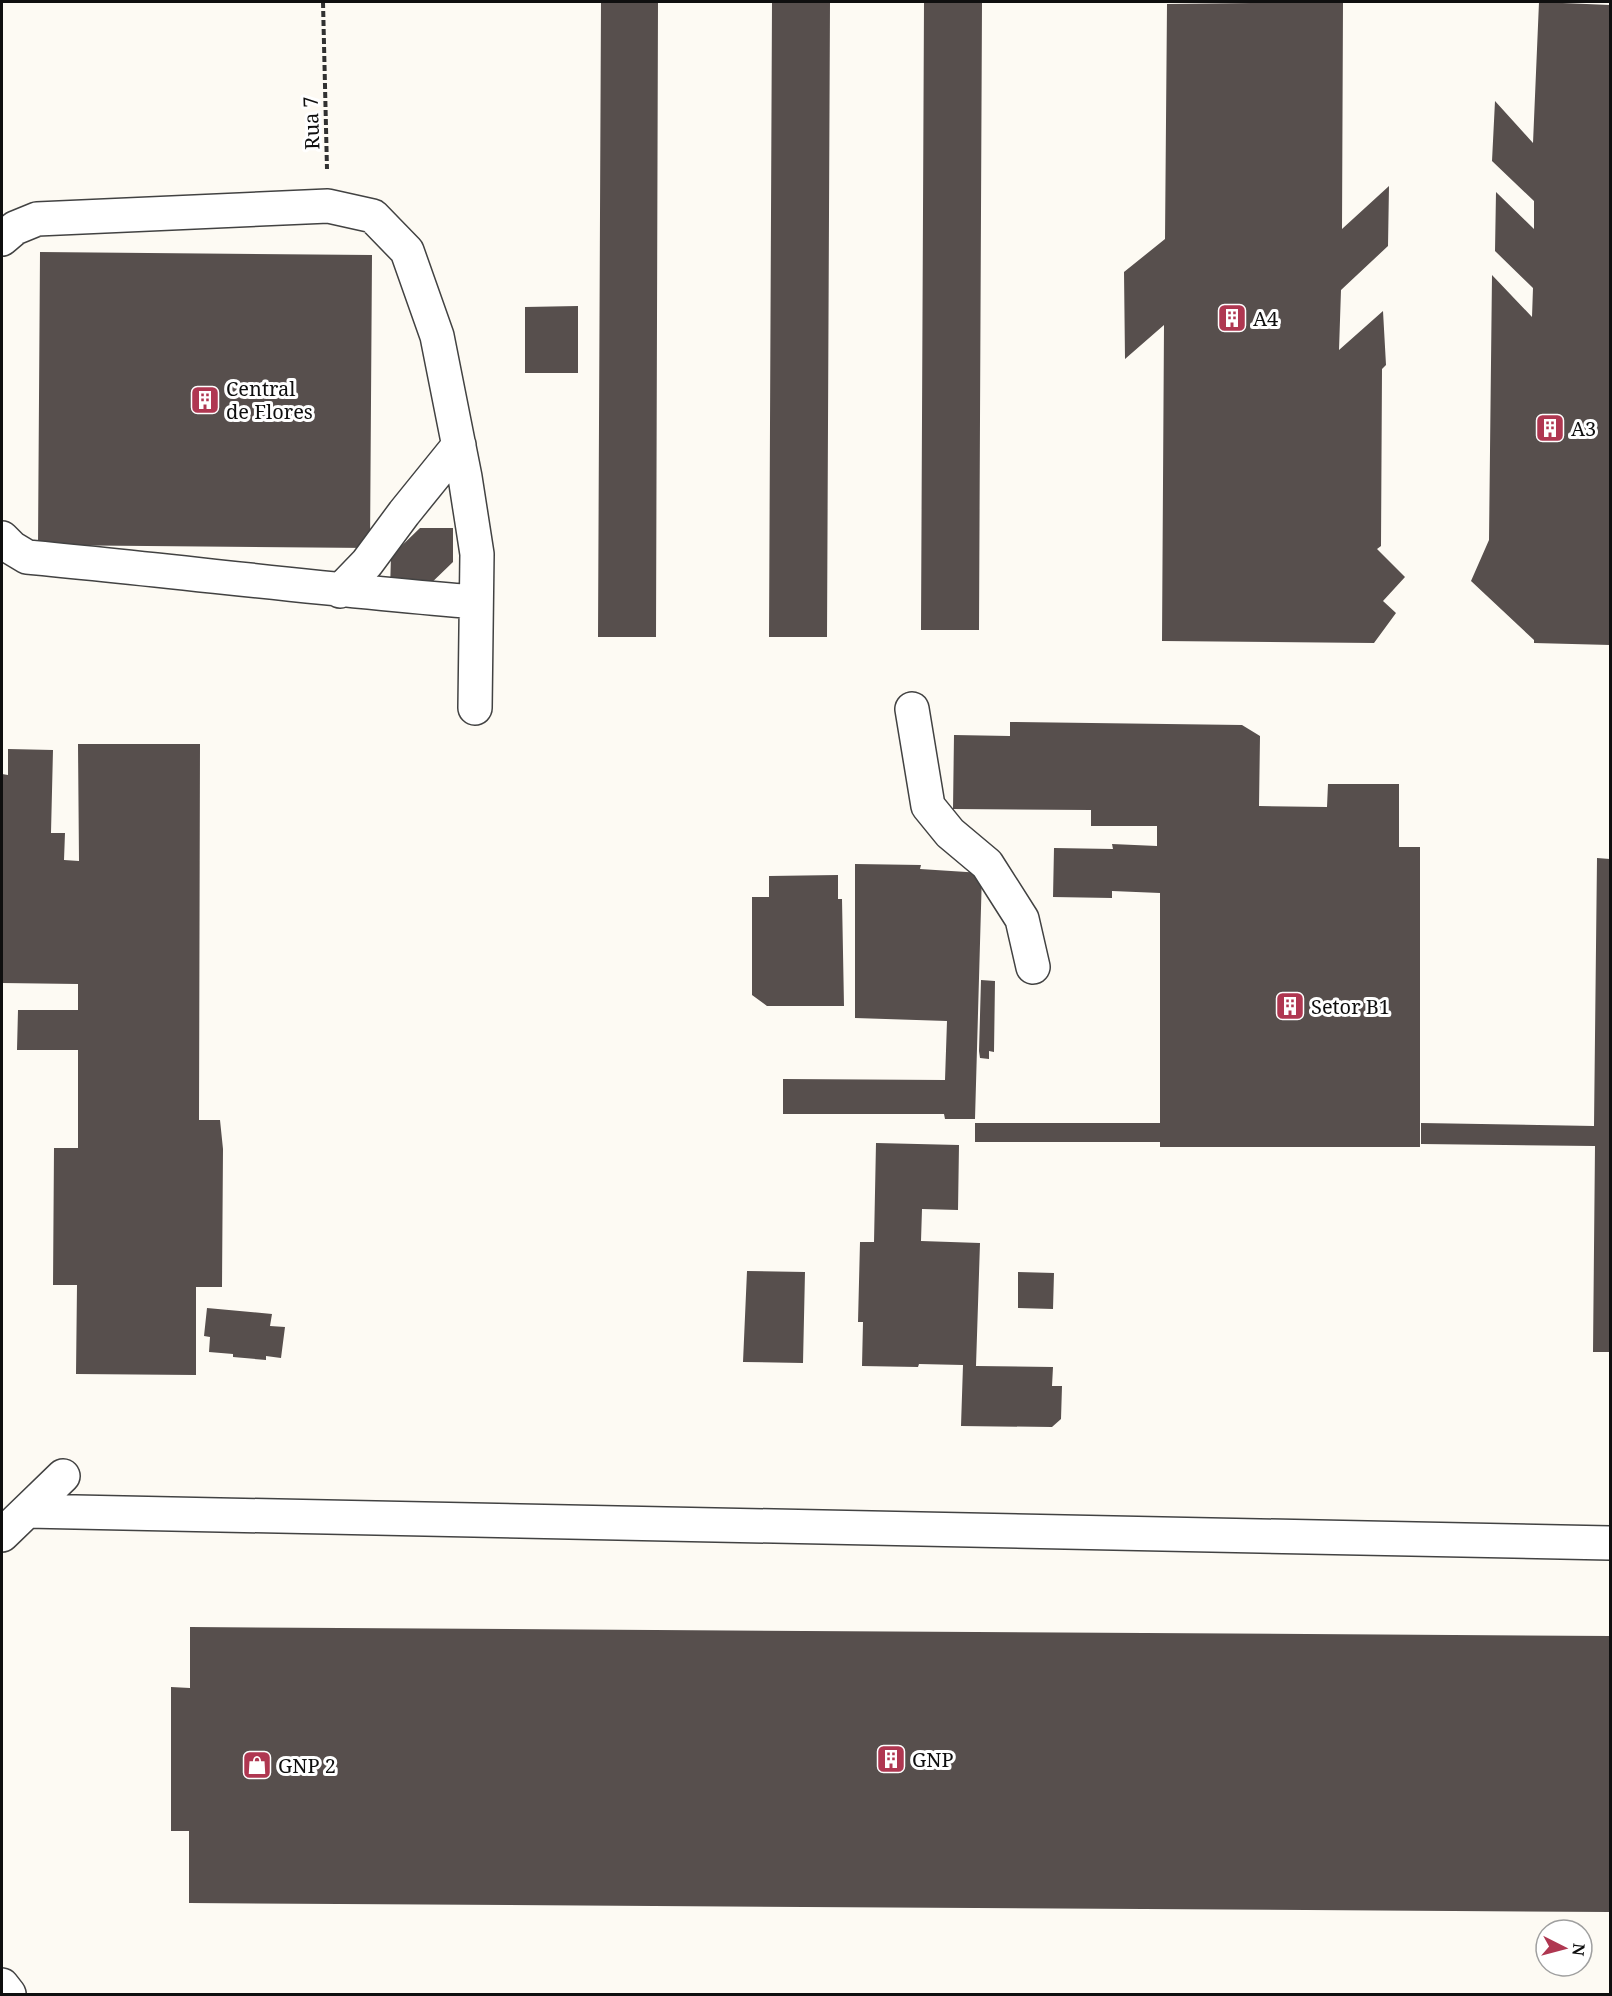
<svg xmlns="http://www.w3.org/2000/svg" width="1612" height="1996" font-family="'Noto Serif',serif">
	<rect width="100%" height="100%" fill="#fdfaf3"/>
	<path fill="#574f4d" d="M601 2H658L656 637H598Z
		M772 2H830L827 637H769Z
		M924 2H982L979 630H921Z
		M1343 2 1342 229 1389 186 1388 246 1341 290 1339 350 1383 311 1386 365 1382 369 1381 546 1377 549 1405 577 1383 601 1396 613 1374 643 1162 641 1164 325 1125 359 1124 272 1165 239 1167 4Z
		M1539 2 1610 5V645L1534 643V640L1471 581 1489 540 1492 275 1532 317 1533 288 1495 251 1496 192 1534 229V201L1492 161 1495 101 1533 143Z
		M40 252 372 255 370 548 38 545Z
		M578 306V373H525V307Z
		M420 528H453V562L424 590H390L391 556Z
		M1010 722 1242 725 1260 736 1259 806 1327 807 1328 784H1399V847H1420V1147H1160V1142H975V1123H1160V893L1112 891V898L1053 897 1054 848 1113 849 1112 844 1157 846V826H1091V810L953 809 954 735 1010 736Z
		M78 744H200L199 1120H220L223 1149 222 1287H196V1375L76 1374 77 1285H53L54 1148H78V1050H17L18 1010H78V984L2 983V774L8 775V749L53 750 51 833H65L64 860 79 861Z
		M1597 858 1610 859V1352H1593L1595 1146 1421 1144V1123L1594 1126Z
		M855 864 921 865 920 869 982 873 975 1119H945L944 1114H783V1079L945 1080 947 1021 855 1018Z
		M838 875V899H842L844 1006H767L752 995V897H769V876Z
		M981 980 995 981 994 1052 989 1051V1059L980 1058 979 1051Z
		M876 1143 959 1145 958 1210 922 1209 921 1241 980 1243 976 1366 1053 1367 1052 1386H1062L1061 1419 1052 1427 961 1426 963 1365 919 1364 918 1367 862 1366 863 1322H858L860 1242H874Z
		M747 1271 805 1272 803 1363 743 1362Z
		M1018 1272 1054 1273 1053 1309 1018 1308Z
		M207 1308 272 1314 270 1326 285 1327 281 1358 266 1356V1360L233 1357V1354L209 1352 210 1337 204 1336Z
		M190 1627 1610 1636V1912L189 1903V1831H171V1687L190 1688Z"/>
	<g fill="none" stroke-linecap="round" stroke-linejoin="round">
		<g stroke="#424242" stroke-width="36">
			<path id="minor" d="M2 239 15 228 37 219 328 206 373 216 407 251 437 336 465 477 477 554 475 708
				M2 538 12 548 27 557C177 571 326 590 476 602
				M340 591 367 563 404 513 459 445
				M912 709 928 806 950 833 987 864 1022 919 1033 967
				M27 1511 1610 1543
				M2 1535 63 1476
				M2 1985 9 1994"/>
		</g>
		<path stroke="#313131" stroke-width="4" stroke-dasharray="6 3" stroke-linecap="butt" d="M323 2 327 169"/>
		<use href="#minor" stroke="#fff" stroke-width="33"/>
	</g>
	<defs>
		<g id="building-square" transform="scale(1.5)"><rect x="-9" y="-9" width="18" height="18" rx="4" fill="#af3751" stroke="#fff"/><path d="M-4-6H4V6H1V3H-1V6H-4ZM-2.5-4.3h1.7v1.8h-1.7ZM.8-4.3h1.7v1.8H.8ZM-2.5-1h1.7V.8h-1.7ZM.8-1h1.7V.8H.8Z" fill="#fff"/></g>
		<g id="shop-square" transform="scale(1.5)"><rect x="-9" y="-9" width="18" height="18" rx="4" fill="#af3751" stroke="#fff"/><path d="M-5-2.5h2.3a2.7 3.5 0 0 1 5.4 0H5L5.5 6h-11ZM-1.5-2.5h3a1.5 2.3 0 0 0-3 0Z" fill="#fff"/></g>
	</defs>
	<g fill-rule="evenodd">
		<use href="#building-square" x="1232" y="318"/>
		<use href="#building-square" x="205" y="400"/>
		<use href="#building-square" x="1550" y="428"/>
		<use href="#building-square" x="1290" y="1006"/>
		<use href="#building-square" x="891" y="1759"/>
		<use href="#shop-square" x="257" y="1765"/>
	</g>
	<g text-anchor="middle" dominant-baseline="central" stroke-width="6" stroke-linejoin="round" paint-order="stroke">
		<g font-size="20" fill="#0f0f0f" stroke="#fff">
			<text transform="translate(311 123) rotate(-92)">Rua 7</text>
		</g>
		<g font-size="20" fill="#0f0f0f" stroke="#fff" text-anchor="start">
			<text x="1253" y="318">A4</text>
			<text x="226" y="388">Central<tspan x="226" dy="23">de Flores</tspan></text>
			<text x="1571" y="428">A3</text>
			<text x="1311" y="1006">Setor B1</text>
			<text x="912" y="1759">GNP</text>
			<text x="278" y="1765">GNP 2</text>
		</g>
	</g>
	<rect width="1612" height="1996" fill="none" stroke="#0f0f0f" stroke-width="6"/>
	<g transform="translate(1564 1948) rotate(96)"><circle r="28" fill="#ffffff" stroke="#9f9f9f" stroke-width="1.5"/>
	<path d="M0-4.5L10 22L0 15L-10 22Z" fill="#af3751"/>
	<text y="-9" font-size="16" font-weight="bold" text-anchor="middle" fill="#0f0f0f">N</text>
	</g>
</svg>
